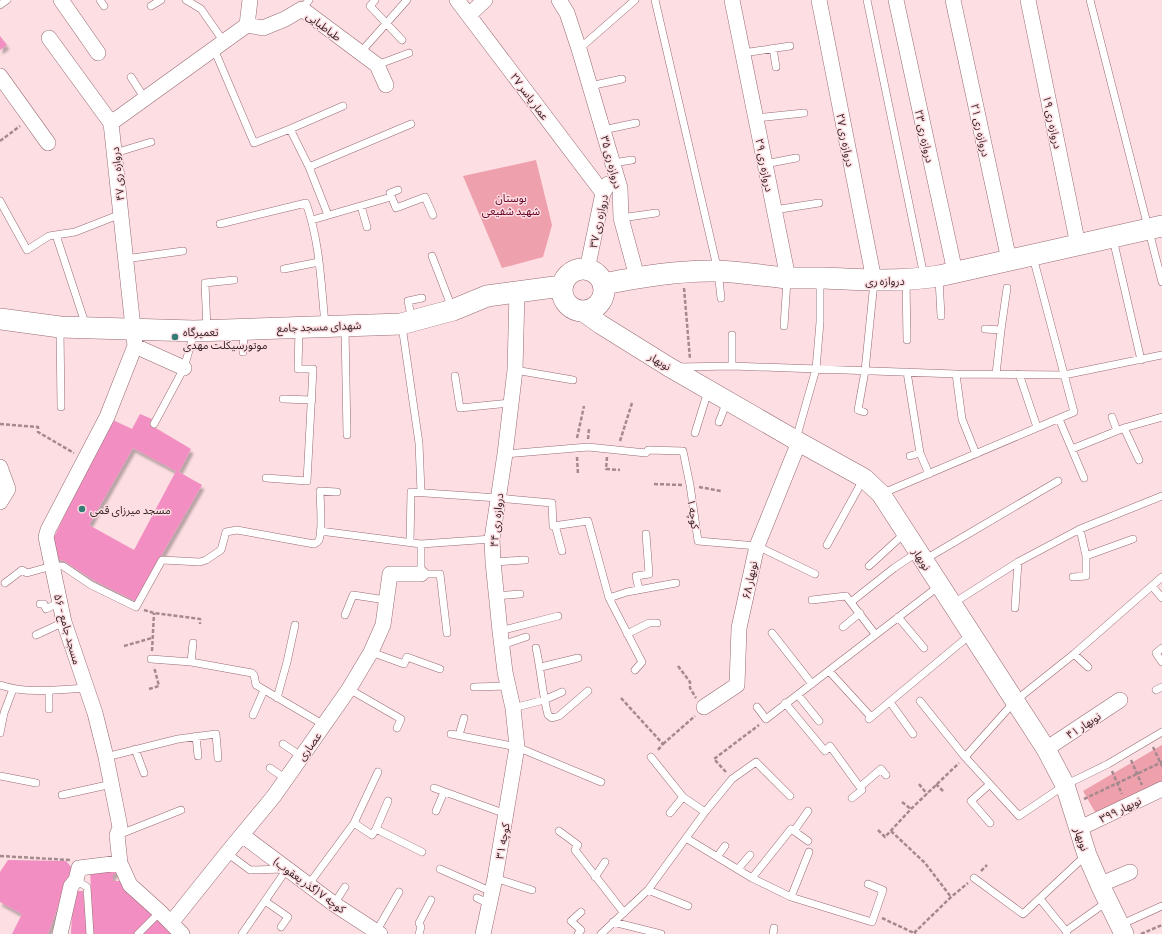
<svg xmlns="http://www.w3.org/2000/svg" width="1162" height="934" font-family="Barlow,'Noto Sans Arabic',sans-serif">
	<defs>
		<filter id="shadow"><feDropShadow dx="2.5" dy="4.5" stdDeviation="1" flood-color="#0004"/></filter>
	</defs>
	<rect width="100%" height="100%" fill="#fddee2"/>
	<path fill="#eea0ad" d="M536 160 552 225 543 257 502 268 463 176Z
		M1162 745V785L1095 812 1083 791Z"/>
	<path fill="#f28ec2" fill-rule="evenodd" filter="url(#shadow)" d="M0 36 7 45 0 50Z
		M140 414 152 419 149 424 191 449 179 472 202 485 135 601 95 581 64 561 54 558 51 544 66 512 63 507 113 420 132 429ZM133 448 176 471 134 550 89 525Z
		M8 860 66 861 71 867 68 879 48 934H12L22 914 0 902V872Z
		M115 868 116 874H113V881H121V885H124L158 913 136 934H93L90 869Z
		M73 891H83L85 914H87V934H71Z
		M160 915 178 934H140Z"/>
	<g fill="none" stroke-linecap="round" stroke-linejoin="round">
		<g stroke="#976b72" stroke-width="8">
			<path id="service" d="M100 0 104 6
				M186 0 201 9 224 42
				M375 0 370 6 402 40
				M655 0 718 271 721 298
				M867 0 924 276
				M1090 0 1162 282
				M0 5 7 0
				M151 6 161 0
				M302 9 309 0
				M773 48 776 67
				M214 49 254 143 290 129 343 106
				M579 49 635 0
				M360 53 407 0
				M743 53 790 46
				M377 65 409 53
				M131 77 145 99
				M590 86 622 79
				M756 118 804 113
				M290 129 309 167 328 215
				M603 130 636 123
				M115 153 151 142
				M613 163 632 160
				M765 164 796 158
				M309 167 411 124
				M398 190 390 193 396 208 425 197 433 215
				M0 201 27 250 49 236 75 232 121 214
				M361 206 367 227
				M774 210 819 203
				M621 218 656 213
				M312 220 391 197
				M220 224 306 203C320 242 321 284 325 324
				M56 235 86 326
				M1113 239 1141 360
				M432 256 452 308
				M125 259 183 251
				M284 269 319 262
				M939 279 941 316
				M906 280 907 340
				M412 320 408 301 422 298
				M402 326 419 443 421 492
				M784 326 787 280
				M345 328 347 435
				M60 329 61 407
				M207 329 205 283 234 280
				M985 329 1001 330
				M243 352 244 331
				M732 366V335
				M679 367 732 366 956 374 1064 375 1162 355
				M515 370 573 380
				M907 372 920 453 929 474
				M956 374 962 419 976 454
				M996 374 1001 330 1007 288
				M1019 374 1037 427
				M455 376 460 408 511 403
				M283 399 312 400
				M864 412 858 410 865 371 874 282
				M1112 417 1117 431
				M1059 419 1084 478
				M719 422 727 401
				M154 424 184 368 194 333
				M1124 428 1139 460
				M695 433 708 391
				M796 439 816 369 820 322V280
				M1072 449 1124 428 1162 417
				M505 454 588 447 646 453 648 450 683 451 690 485 698 541 757 546 815 574
				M910 456 920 453
				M266 478 307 481 313 369H298L299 329
				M881 494 1074 412 1033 257
				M555 525 562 551
				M320 531 421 544 492 539
				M410 542 411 492 498 498 552 503 553 526 588 521 609 598 642 662 635 670
				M421 544V574H440L447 633
				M827 545 864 478
				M1086 556 1133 539
				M924 560 1058 481
				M493 562 525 560
				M869 566 905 533
				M1073 577 1086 576V556L1080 529
				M5 583 22 570 27 573 52 566H63L91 585 136 607 162 560 200 562 206 560 221 550 226 532 237 530 314 544C316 543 317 543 319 540 323 531 320 502 320 491L337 492
				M1152 586 1162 598
				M639 590 636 576 649 574 646 534
				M496 596 520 594
				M609 598 627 592 676 583
				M812 600 846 596 875 634
				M851 602 894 568 918 552
				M40 604H44L46 609 60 602
				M952 604 1018 562 1080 529 1162 496
				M1015 608 1018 562
				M345 615 353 595 386 600
				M898 617 924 648
				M843 627 860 613
				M500 631 558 616
				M772 633 812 684
				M627 634 649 623H657
				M36 635 64 622
				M502 645 526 637
				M536 648C541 670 542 693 548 715L552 718 559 716 588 691
				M1162 648 1156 653 1162 662
				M371 652 404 664 407 657 440 669
				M1074 654 1088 667
				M151 659 191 662 252 673 254 675 256 685 324 725
				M191 662 193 643
				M541 667 578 658
				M829 671 871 717
				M0 685C28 694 58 690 86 688
				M474 687 508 686
				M349 689 401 719 397 728
				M1156 690 1162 687
				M49 691V709
				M798 695 819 721
				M277 698 287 662 295 625
				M920 701 965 757 1019 816 1065 785 1108 764 1162 732
				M890 702 913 734
				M785 703 825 751 830 746 862 790 852 798
				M757 707 766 719 939 586
				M513 708 544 700 562 692
				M253 715 264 690
				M869 719 970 635
				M0 733 4 713 13 689
				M451 734 517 747 601 782
				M459 735 464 718
				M196 736 198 756
				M283 744 301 756
				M135 749 144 773
				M106 757 178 739 216 734 218 758
				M651 757 683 797 705 812
				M965 757 1015 701 1074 654 1162 577
				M270 768 286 779
				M0 776 36 783
				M990 784 971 801 990 823
				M860 787 881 769 886 775
				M434 788 506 814
				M62 795 112 784
				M436 811 444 792
				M670 813 683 797
				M354 823 372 835 376 829 388 801
				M376 829 422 852
				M559 831 578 845 575 850 624 913
				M794 831 808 841
				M118 835 181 810
				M686 838 752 878 791 897 872 922 883 890 868 884
				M227 853 250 870 283 869
				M717 857 725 846
				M440 869 492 892
				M738 869 750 855
				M595 877 605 862
				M495 878 532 890
				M752 878 791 829 794 831 808 811
				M974 878 1023 914 1085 856
				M76 880 87 887 90 934
				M309 884 354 823 378 772
				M648 890 688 906
				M791 897 809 852
				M477 898 490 904
				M1040 899 1066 931 1067 934
				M265 901 288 917 281 927
				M334 904 345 887
				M613 922 661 934
				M1120 925 1162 906
				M1066 931 1108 901
				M376 932 399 892
				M138 934 160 912
				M242 934 287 869
				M419 934 421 927 419 923 431 900
				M578 934 581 930 571 921 581 912
				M601 934 648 890 705 812 732 779 756 762 790 796
				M773 934 774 928"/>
		</g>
		<g stroke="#976b72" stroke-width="16">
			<path id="minor" d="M61 0 98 53
				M457 0 603 193
				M559 0 567 13 579 49 620 188 621 218 637 277
				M732 0 788 278
				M819 0 874 280
				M896 0 955 272
				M953 0 1009 260
				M1028 0 1078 245
				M469 15 485 0
				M247 25 263 28 285 19 302 9 377 65 386 85
				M247 25 250 0
				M49 38 111 123 135 346 107 417 48 530 46 537 64 622 95 713 106 757 119 822 120 828 117 835 120 863 130 885 160 912 182 934
				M0 76 48 143
				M111 123 247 25
				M587 270 603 193 608 184
				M135 346 184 368
				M0 467 8 489 0 502
				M704 707 737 685 739 628 757 546 799 442
				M1046 749 1120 700
				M1078 829 1162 789
				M242 835 334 904 380 934
				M1099 885 1130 872
				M171 923 227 853 274 796 349 689 371 652 383 625 390 574H421
				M60 934 71 886 76 880 79 868 120 863
				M483 934 495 878 517 747 513 708 505 672 500 631 493 562 492 539 505 454 515 370 517 292"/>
		</g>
		<g stroke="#976b72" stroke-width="20">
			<path id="tertiary" d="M582 311 600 324 669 367 799 442 864 478 881 494 1046 749 1065 785 1087 855 1101 887 1124 934"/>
		</g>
		<g stroke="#976b72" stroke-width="22">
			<path id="secondary" d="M562 290a21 21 0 1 1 42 0a21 21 0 1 1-42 0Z
				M603 284C641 277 679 270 717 271 741 272 764 276 787 278 799 278 811 278 823 278 862 280 900 282 939 276L1162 226
				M0 319 60 327 194 331 401 324 453 310 487 296 562 286"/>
		</g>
		<path stroke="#a48a8e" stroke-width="2.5" stroke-dasharray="4 2" stroke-linecap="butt" d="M0 141 20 126
			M684 288 690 359
			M0 424 38 427V432L74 453
			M577 438 584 406
			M588 439 589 429
			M620 441 632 403
			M577 457 578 475
			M607 457 606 469 620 470
			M654 484 682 485
			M699 487 721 491
			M144 610 154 613 200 619V624
			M124 646 152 638
			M152 651 154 613
			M678 666 690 682V688L696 698
			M149 689 159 686 154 667
			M621 698 663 744 657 751
			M663 744 695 716
			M1153 747 1162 766
			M1131 760 1142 785
			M1112 771 1122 794
			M726 772 714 759 759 725
			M919 784 927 794
			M936 784 944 792
			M1084 799 1162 762
			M902 802 911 809
			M878 830 885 837 911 809 959 763
			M891 831 925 863 951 897
			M0 856 70 860
			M981 871 987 865
			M882 918 916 934
			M914 933 951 897 968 883
			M1141 934 1162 925"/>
		<use href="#service" stroke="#fff" stroke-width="7"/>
		<use href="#minor" stroke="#fff" stroke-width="15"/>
		<use href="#tertiary" stroke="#fff" stroke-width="19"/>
		<use href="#secondary" stroke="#fff" stroke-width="21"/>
	</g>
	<g fill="#347c76" stroke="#fddee2" stroke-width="1.5">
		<circle cx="175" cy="337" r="4"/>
		<circle cx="82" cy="509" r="4"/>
	</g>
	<g text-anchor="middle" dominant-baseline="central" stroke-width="3" stroke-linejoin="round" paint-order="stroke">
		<g font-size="11" fill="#372427" stroke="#fddee2">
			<text transform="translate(324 26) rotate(37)">طباطبایی</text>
			<text transform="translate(530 96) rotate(53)">عمار یاسر ۲۷</text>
			<text transform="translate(1053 122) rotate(78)">دروازه ری ۱۹</text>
			<text transform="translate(981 130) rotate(78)">دروازه ری ۲۱</text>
			<text transform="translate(925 136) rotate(78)">دروازه ری ۲۳</text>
			<text transform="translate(846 140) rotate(79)">دروازه ری ۲۷</text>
			<text transform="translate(612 162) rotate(75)">دروازه ری ۳۵</text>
			<text transform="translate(765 165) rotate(79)">دروازه ری ۲۹</text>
			<text transform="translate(117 174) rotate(-96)">دروازه ری ۴۷</text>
			<text transform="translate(598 221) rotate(-78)">دروازه ری ۳۷</text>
			<text x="885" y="280">دروازه ری</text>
			<text transform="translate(319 326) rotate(-2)">شهدای مسجد جامع</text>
			<text transform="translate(660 361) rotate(31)">نوبهار</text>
			<text transform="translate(694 514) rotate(82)">کوچه ۱</text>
			<text transform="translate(496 520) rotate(-84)">دروازه ری ۴۴</text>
			<text transform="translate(922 559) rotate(57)">نوبهار</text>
			<text transform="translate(749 580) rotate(-78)">نوبهار ۶۸</text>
			<text transform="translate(68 629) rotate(74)">۵۶ - مسجد جامع</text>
			<text transform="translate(1083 725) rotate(-33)">نوبهار ۴۱</text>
			<text transform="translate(309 746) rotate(-54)">عصاری</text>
			<text transform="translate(1120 809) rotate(-26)">نوبهار ۳۹۹</text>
			<text transform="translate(1082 839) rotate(71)">نوبهار</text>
			<text transform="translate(502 841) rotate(-80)">کوچه ۳۱</text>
			<text transform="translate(310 885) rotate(36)">کوچه ۷ (گذر یعقوب)</text>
		</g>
		<g font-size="11" fill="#650026" stroke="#fddee2">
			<text x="511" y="197">بوستان<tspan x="511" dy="13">شهید شفیعی</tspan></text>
		</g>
		<g font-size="11" fill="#372427" stroke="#fddee2" text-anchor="start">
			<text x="183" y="331">تعمیرگاه<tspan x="183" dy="13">موتورسیکلت مهدی</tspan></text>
			<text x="90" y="509">مسجد میرزای قمی</text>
		</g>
	</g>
</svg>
